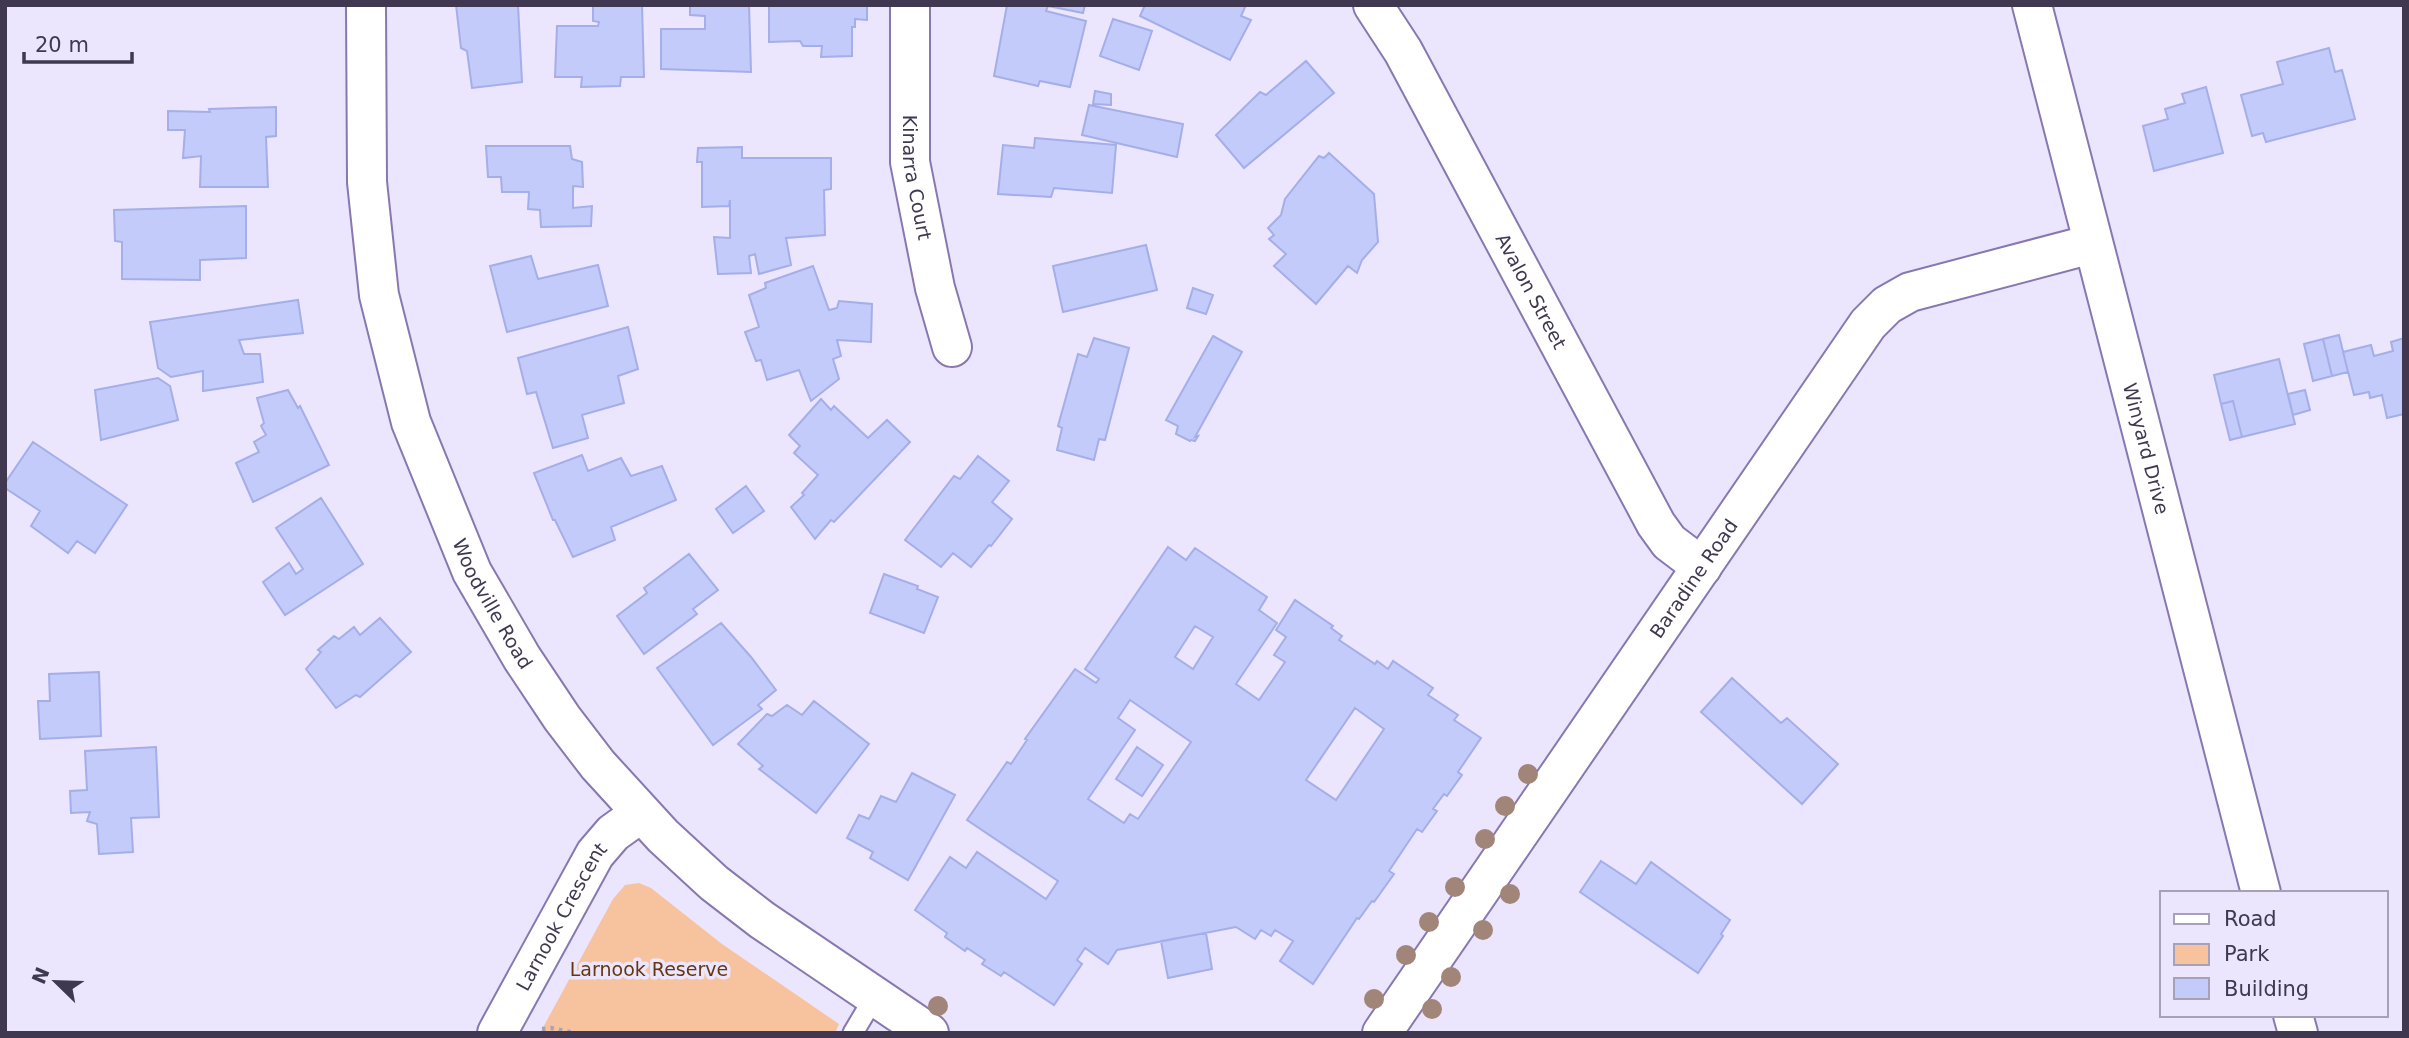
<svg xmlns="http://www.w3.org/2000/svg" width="2409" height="1038" font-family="'DejaVu Sans',sans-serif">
	<rect width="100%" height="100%" fill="#ebe5fe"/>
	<path fill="#f6c39e" d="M639 883 651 888 722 944 839 1024 835 1033H540L613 899 625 885Z"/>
	<path fill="#c3cbfa" stroke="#a4aee8" stroke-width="2" fill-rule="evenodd" d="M456 5H518L522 82 472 88 467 51 461 48Z
		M593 5H642L644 77H621L620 86 581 87 582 77H555L557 26H598L599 22 593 21Z
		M690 5H749L751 72 661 69V29H705V16L690 15Z
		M769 5H867V20L855 19V27H852V56L821 57 822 46H803L800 41 769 42Z
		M1007 5H1085L1083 13 1048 6 1046 11 1086 21 1070 87 1040 81 1038 86 994 76Z
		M1145 5H1246L1241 16 1251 20 1230 60 1140 16Z
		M1113 19 1152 31 1139 70 1100 56Z
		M2329 48 2335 72 2342 70 2355 119 2266 142 2263 133 2252 136 2241 95 2283 84 2277 62Z
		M1306 61 1334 93 1244 168 1216 135 1260 92 1266 95Z
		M2206 87 2223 153 2154 171 2143 126 2168 119 2165 109 2185 103 2182 94Z
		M1095 91 1111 94V105L1093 104Z
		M1089 105 1183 124 1177 157 1082 135Z
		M276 107V136L266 137 268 187H200L201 156 183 158 185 130H168V111L210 112 209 109Z
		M1035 138 1116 145 1112 193 1054 188 1051 197 998 194 1003 145 1034 148Z
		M486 146H570L572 159 582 162 583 187 573 186V208L592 206 591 226 541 227 540 210 528 209 529 192H502L501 177H488Z
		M742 147V158H831V189L824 190 825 235 786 238 791 265 759 274 755 254 749 256 751 273 718 274 714 237 730 238V200L729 206 702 207V162H697L698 148Z
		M1329 153 1374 194 1378 242 1362 260 1357 273 1348 266 1316 304 1274 266 1286 254 1269 239 1274 235 1268 228 1281 215 1285 199 1319 156 1324 158Z
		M246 206V258L200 260V280L122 279V242L115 241 114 210Z
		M1146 245 1157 290 1063 312 1053 266Z
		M531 256 538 279 598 265 608 306 507 332 490 266Z
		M813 266 829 310 837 308 839 301 872 304 871 342 837 340 841 356 833 359 839 379 811 401 799 370 767 380 761 360 756 361 745 332 759 327 749 295 766 288 765 283Z
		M1193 288 1213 295 1206 314 1187 308Z
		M298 300 303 333 239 340 244 354H260L263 382 203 391V371L171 377 158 368 150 322Z
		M628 327 638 369 618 376 624 403 582 415 588 438 553 448 536 392 527 394 518 358Z
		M2339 335 2348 372 2332 376 2323 339Z
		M1213 336 1242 352 1195 437 1198 436 1195 441 1191 440 1190 441 1176 434 1178 426 1166 420Z
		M1094 338 1129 348 1105 440 1099 439 1094 460 1057 450 1062 428 1058 426 1078 354 1087 357Z
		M2404 338V414L2387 418 2382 395 2370 398 2369 392 2354 395 2343 352 2371 345 2374 356 2393 351 2391 342Z
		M2323 339 2332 376 2313 381 2304 344Z
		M2279 359 2295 424 2242 437 2233 401 2221 404 2214 375Z
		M158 378 170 386 178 420 101 440 95 390Z
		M288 390 298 408 300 406 329 465 253 502 236 463 259 452 254 442 266 435 261 426 264 423 257 398Z
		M2305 390 2310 410 2293 415 2288 394Z
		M821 399 831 410 834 406 868 438 887 420 910 442 834 522 831 520 815 539 791 507 804 495 802 493 818 475 794 453 800 446 789 435Z
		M2233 401 2242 437 2230 440 2221 404Z
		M33 442 127 505 95 553 77 541 68 553 31 526 40 511 5 488V483Z
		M582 455 588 471 621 458 631 476 662 466 676 500 611 527 615 540 573 557 555 520H553L534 473Z
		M978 456 1009 481 992 502 1012 519 991 546 989 545 971 567 953 553 941 567 905 540 954 476 960 479Z
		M746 486 764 511 733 533 716 509Z
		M321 498 363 564 285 615 263 582 289 563 296 574 303 569 276 528Z
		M1168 547 1186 560 1195 548 1267 597 1259 610 1277 623 1236 684 1259 700 1285 662 1274 655 1286 637 1276 630 1295 600 1333 626 1331 628 1342 636 1339 640 1375 664 1377 661 1388 669 1393 661 1433 688 1428 695 1458 715 1454 720 1481 738 1458 772 1462 775 1447 796 1444 794 1433 809 1437 811 1422 832 1417 829 1389 871 1394 874 1374 902 1372 901 1359 919 1357 918 1313 984 1280 961 1293 941 1275 930 1271 936 1261 930 1255 939 1236 927 1117 950 1108 964 1085 948 1077 960 1082 964 1054 1005 1004 972 1001 976 982 964 985 960 967 948 965 951 945 937 947 933 915 910 950 857 966 868 977 852 1046 899 1058 881 967 820 1007 762 1011 764 1027 740 1025 739 1075 669 1096 683 1099 679 1085 669ZM1195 626 1213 637 1193 669 1175 657ZM1130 700 1191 742 1138 819 1130 814 1124 823 1088 799 1135 730 1118 718ZM1355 708 1384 729 1336 800 1306 780Z
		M689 554 718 590 693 609 697 614 644 654 617 616 647 593 644 588Z
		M884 574 918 586 917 589 938 597 924 633 870 613Z
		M380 618 411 652 360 697 356 695 336 708 306 669 321 652 318 650 334 636 339 639 354 627 360 635Z
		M721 623 751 657 776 690 758 705 762 709 713 745 657 668Z
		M99 672 101 736 40 739 38 701H50L49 674Z
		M1732 678 1781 723 1787 718 1838 764 1802 804 1701 712Z
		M814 701 869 744 816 813 759 769 763 766 738 744 767 714 772 716 787 705 802 715Z
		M156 747 159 817 131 818 133 852 99 854 97 824 87 821 90 812 71 813 70 791 87 790 85 751Z
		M1137 747 1163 765 1142 796 1116 779Z
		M912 773 955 795 908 880 870 858 873 852 847 838 859 815 869 819 881 796 896 802Z
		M1601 861 1636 884 1651 862 1730 920 1721 934 1723 936 1698 973 1580 892Z
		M1206 933 1212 969 1168 978 1161 941Z"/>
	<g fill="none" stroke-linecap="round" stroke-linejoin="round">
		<g stroke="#8878b0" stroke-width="23">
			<path id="service" d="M853 1033 875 996"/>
		</g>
		<g stroke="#8878b0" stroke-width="42">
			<g id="minor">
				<path id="s1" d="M366 5 367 182 379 295 411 422 472 572 522 658 562 718 598 765 663 836 714 883 762 920 929 1033"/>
				<path id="s2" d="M910 5V162L935 288 952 347"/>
				<path id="s3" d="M1373 5 1403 51 1656 524 1669 542 1702 567"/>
				<path id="s4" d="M2032 5 2261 893"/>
				<path d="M2293 1015 2298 1033"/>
				<path id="s5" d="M497 1033 595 854 613 833 641 813"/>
				<path id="s6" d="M1382 1033 1868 324 1887 305 1910 292 2092 244"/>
			</g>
		</g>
		<path stroke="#a8a2bb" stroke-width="4.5" stroke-dasharray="3.5 5" stroke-linecap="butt" d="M542 1029 551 1028 574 1033"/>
		<use href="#service" stroke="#fff" stroke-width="19"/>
		<use href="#minor" stroke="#fff" stroke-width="38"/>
	</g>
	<g fill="#a18579">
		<circle cx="1528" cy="774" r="10"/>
		<circle cx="1505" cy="806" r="10"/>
		<circle cx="1485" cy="839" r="10"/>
		<circle cx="1455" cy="887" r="10"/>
		<circle cx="1510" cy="894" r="10"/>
		<circle cx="1429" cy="922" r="10"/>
		<circle cx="1483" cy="930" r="10"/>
		<circle cx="1406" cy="955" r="10"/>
		<circle cx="1451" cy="977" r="10"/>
		<circle cx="1374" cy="999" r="10"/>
		<circle cx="938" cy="1006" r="10"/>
		<circle cx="1432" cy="1009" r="10"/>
	</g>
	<g text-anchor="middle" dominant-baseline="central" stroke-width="7" stroke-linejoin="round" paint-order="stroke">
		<g font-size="19" fill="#3f3850" stroke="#ebe5fe">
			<text stroke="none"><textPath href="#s2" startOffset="173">Kinarra Court</textPath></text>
			<text stroke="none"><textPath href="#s3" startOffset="327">Avalon Street</textPath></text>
			<text stroke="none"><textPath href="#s4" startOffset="458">Winyard Drive</textPath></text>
			<text stroke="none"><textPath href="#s6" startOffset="551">Baradine Road</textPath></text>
			<text stroke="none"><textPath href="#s1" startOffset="621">Woodville Road</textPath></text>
			<text stroke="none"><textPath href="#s5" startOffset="133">Larnook Crescent</textPath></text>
		</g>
		<g font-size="19" fill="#65370d" stroke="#ebe5fe">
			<text x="649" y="969">Larnook Reserve</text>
		</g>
	</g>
	<rect width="2409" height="1038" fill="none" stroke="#3f3850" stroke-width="14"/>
	<rect x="2160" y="891" width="228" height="126" fill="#ebe5fe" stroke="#a6a0b8" stroke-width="2"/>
	<rect x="2174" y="914" width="35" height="10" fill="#ffffff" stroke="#a6a0b8" stroke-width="2"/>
	<text x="2224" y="926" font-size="21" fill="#3f3850">Road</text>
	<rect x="2174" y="944" width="35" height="21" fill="#f6c39e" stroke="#a6a0b8" stroke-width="2"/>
	<text x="2224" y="961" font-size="21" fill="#3f3850">Park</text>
	<rect x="2174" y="978" width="35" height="21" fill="#c3cbfa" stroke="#a6a0b8" stroke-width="2"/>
	<text x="2224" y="996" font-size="21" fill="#3f3850">Building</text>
	<g transform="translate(56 982) rotate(293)" stroke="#ebe5fe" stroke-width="5" paint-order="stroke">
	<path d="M0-5L12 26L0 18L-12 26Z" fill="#3f3850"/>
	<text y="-10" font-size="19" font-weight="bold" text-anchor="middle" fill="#3f3850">N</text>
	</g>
	<path d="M24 52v10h108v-10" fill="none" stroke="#3f3850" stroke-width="3.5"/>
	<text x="35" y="52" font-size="21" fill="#3f3850" stroke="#ebe5fe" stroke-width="5" paint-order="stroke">20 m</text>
</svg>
